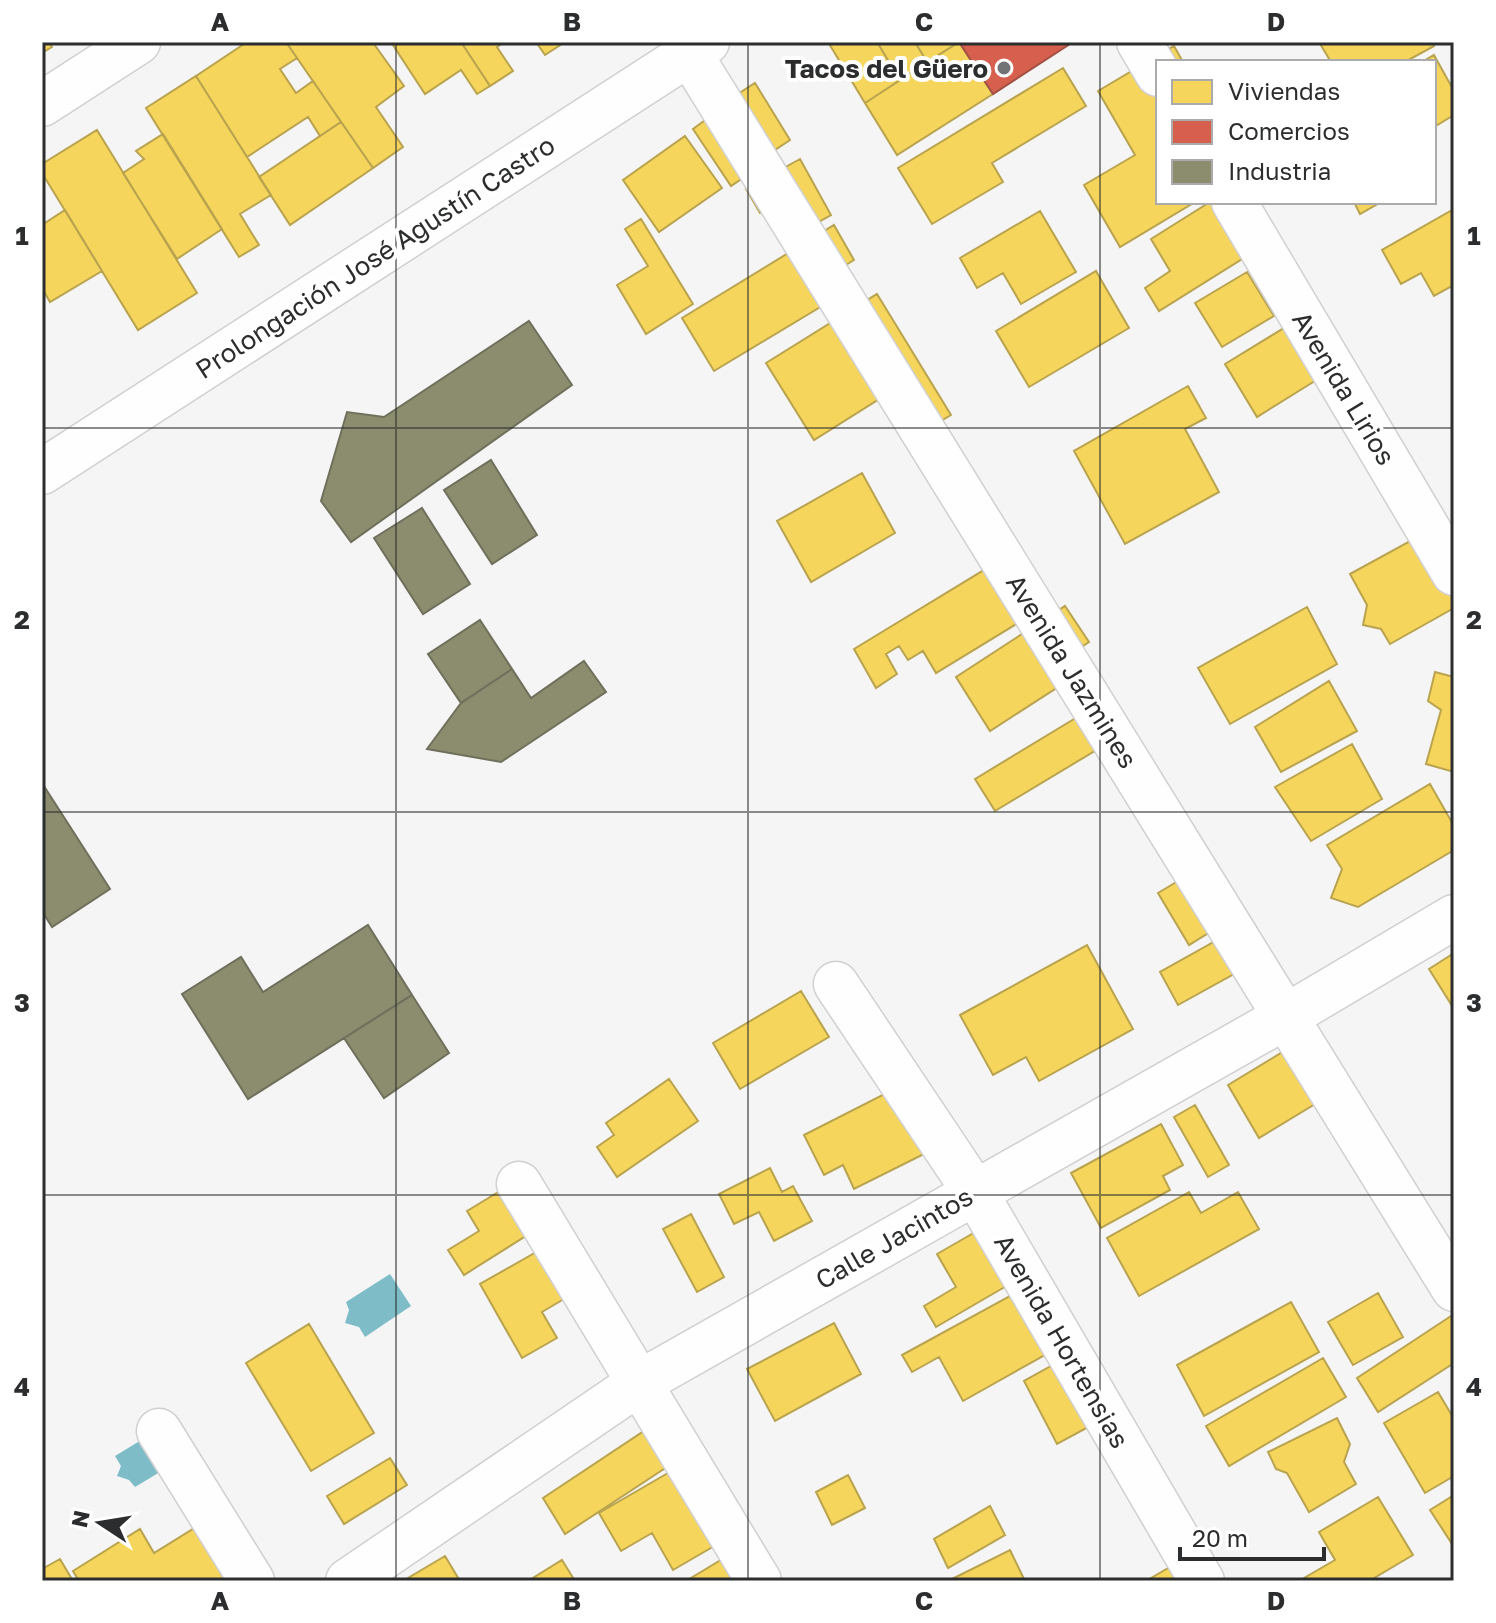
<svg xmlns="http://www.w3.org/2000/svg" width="1496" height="1623" font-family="'Golos Text',sans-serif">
	<rect width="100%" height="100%" fill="#f5f5f6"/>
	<path fill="#7ebdc8" d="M390 1274 411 1306 365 1337 359 1327 345 1323 349 1310 346 1302Z
		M161 1428 180 1460 135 1487 129 1480 117 1476 121 1466 115 1456Z"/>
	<path fill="#f6d55c" stroke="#b9a34e" stroke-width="2" d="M42 42H49L52 47 42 53Z
		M247 42H286L297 58 280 69 296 93 313 81 341 122 320 136 308 117 247 157 196 76Z
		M286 42H377L374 44 404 86 376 107 403 147 373 168Z
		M391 42H461L490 86 477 94 461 70 425 94Z
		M461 42H505L497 47 513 71 490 86Z
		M536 42H565L545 55Z
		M828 42H877L900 80 865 103Z
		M877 42H915L927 62 900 80Z
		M915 42H959L927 62Z
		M959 42 993 94 897 155 865 103Z
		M1319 42H1432L1434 46 1405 62H1331Z
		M1174 46 1183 62H1158V202H1195L1120 247 1084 185 1135 155 1098 91Z
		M1434 55 1454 91V115L1434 127V62H1422Z
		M1063 68 1086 106 992 163 1003 182 932 224 898 168Z
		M196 76 271 195 240 214 259 245 239 257 146 108Z
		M755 83 790 140 766 156 730 99Z
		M723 107 762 165 731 186 693 129Z
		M341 122 373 168 290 225 259 177Z
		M97 130 197 293 138 330 42 173V164Z
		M163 134 222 229 177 259 123 173 144 159 136 151Z
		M685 136 722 188 659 232 623 180Z
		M800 159 831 215 799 233 782 201 760 213 746 189Z
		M1210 202H1246L1271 241 1159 311 1145 288 1170 271 1151 239Z
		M1354 202H1381L1360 214Z
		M1454 209V285L1434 296 1421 273 1401 284 1382 250Z
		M65 210 102 271 50 302 42 288V225Z
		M1040 211 1076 272 1021 304 1003 273 977 288 960 258Z
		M641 219 693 304 646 334 617 285 648 266 625 229Z
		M834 225 854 260 846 265 857 285 714 371 682 318Z
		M1096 271 1129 328 1029 387 996 331Z
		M1247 272 1274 316 1222 347 1195 303Z
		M877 294 951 415 916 436 889 393 814 440 766 363Z
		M1315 309 1347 361 1257 417 1225 364Z
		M1188 386 1206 418 1185 429 1219 492 1125 544 1074 451Z
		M862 473 895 533 811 582 777 521Z
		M1421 535 1454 593V608L1390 644 1381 629 1363 625 1367 605 1350 574Z
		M1020 548 1036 612 936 673 923 651 908 660 899 646 886 654 897 674 876 688 854 649Z
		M1065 606 1089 642 1065 658 1072 678 990 731 956 677Z
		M1307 607 1337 664 1230 724 1198 668Z
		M1435 672 1454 677V772L1426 764 1441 710 1428 701Z
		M1329 681 1357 731 1281 772 1255 727Z
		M1079 716 1128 731 995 811 975 779Z
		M1352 744 1382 799 1311 841 1275 787Z
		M1430 784 1454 826V850L1358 907 1331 898 1342 869 1327 845Z
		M1213 860 1223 924 1189 945 1158 893Z
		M1251 921 1270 954 1178 1005 1160 972Z
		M1087 945 1133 1029 1039 1081 1026 1057 993 1075 960 1015Z
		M1454 953V1009L1429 969Z
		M801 991 829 1037 740 1089 713 1043Z
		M1299 1042 1330 1095 1259 1138 1228 1085Z
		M669 1079 698 1121 617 1177 597 1147 614 1135 606 1123Z
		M906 1083 938 1147 854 1189 843 1165 824 1175 804 1135Z
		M1195 1105 1229 1165 1208 1177 1174 1117Z
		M1161 1124 1183 1165 1163 1176 1170 1190 1101 1228 1071 1173Z
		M770 1168 782 1192 793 1186 812 1221 774 1241 759 1212 734 1224 719 1194Z
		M518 1180 545 1224 464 1275 448 1250 479 1231 467 1211Z
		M1189 1192 1201 1213 1238 1192 1259 1229 1139 1296 1107 1238Z
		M691 1214 724 1277 697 1292 663 1229Z
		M984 1227 1015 1281 936 1327 924 1306 956 1287 937 1254Z
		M538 1251 564 1299 542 1312 557 1338 522 1358 480 1284Z
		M1019 1291 1052 1351 963 1401 939 1357 912 1372 902 1355Z
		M1378 1293 1403 1337 1353 1365 1328 1322Z
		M1291 1302 1319 1352 1204 1416 1177 1365Z
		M1454 1314V1363L1378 1412 1357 1378Z
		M834 1323 861 1374 775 1421 747 1369Z
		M309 1324 374 1433 311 1471 246 1363Z
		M1323 1358 1346 1397 1229 1466 1206 1426Z
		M1058 1362 1092 1425 1057 1444 1024 1381Z
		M1438 1392 1454 1419V1476L1425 1493 1384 1423Z
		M1337 1418 1350 1444 1344 1462 1356 1484 1309 1512 1287 1473 1276 1469 1268 1452Z
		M650 1427 673 1463 565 1534 543 1498Z
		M390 1458 407 1485 344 1524 327 1496Z
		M680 1466 723 1541 673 1570 652 1533 621 1551 599 1513Z
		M848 1475 865 1508 832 1525 816 1492Z
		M1454 1495V1547L1430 1510Z
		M1378 1497 1413 1555 1369 1581H1306L1304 1578 1335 1560 1319 1532Z
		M990 1506 1005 1535 948 1568 934 1539Z
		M225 1509 243 1581H79L73 1571 140 1529 154 1553Z
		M1010 1550 1025 1581H948Z
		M729 1555 745 1581H686Z
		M445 1556 460 1581H403Z
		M1187 1557 1201 1581H1146Z
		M60 1559 73 1581H42V1569Z
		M562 1560 575 1581H528Z"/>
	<path fill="#d6604d" stroke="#a35144" stroke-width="2" d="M959 42H1073L993 94Z"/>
	<path fill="#8c8c6e" stroke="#6f705b" stroke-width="2" d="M529 321 572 385 351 542 321 501 347 412 384 417Z
		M491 460 537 535 492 564 444 490Z
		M422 508 470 584 423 614 374 538Z
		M480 620 512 669 461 703 428 654Z
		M584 661 606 692 501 762 427 749 461 703 512 669 531 698Z
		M42 783 110 889 52 927 42 911Z
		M368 925 412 995 248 1099 182 994 241 957 263 992Z
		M412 995 449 1053 384 1098 344 1038Z"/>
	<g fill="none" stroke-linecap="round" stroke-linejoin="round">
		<g stroke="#d0d0d1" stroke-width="47">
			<path id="minor" d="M1139 42 1158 74
				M689 53 1454 1289
				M42 104 138 42
				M1234 202 1454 573
				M836 984 975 1192 1202 1581
				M519 1184 759 1581
				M159 1431 252 1581
				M348 1581 639 1383 1287 1016 1454 917"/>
		</g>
		<g stroke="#d0d0d1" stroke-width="47">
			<path id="highway" d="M42 472 707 42"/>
		</g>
		<use href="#minor" stroke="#fefefe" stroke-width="44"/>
		<use href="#highway" stroke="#fefefe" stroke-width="44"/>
	</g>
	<path fill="none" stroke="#2c2d2e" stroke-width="2" stroke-opacity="0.55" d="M396 42V1581M748 42V1581M1100 42V1581M42 428H1454M42 812H1454M42 1195H1454"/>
	<circle fill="#727374" stroke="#fff" stroke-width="3" cx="1004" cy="68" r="8"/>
	<g text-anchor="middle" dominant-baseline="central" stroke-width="8" stroke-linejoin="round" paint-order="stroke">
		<g font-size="26" font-weight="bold" fill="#2c2d2e" stroke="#fff" text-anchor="end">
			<text x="988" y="68">Tacos del Güero</text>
		</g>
		<g font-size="26" fill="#2c2d2e" stroke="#fff">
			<text transform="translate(375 257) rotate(-33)">Prolongación José Agustín Castro</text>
			<text transform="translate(1344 388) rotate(59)">Avenida Lirios</text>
			<text transform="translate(1072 671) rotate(58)">Avenida Jazmines</text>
			<text transform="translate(894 1238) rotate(-30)">Calle Jacintos</text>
			<text transform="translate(1062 1341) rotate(60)">Avenida Hortensias</text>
		</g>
	</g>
	<rect width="1496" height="1623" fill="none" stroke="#ffffff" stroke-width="88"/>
	<rect x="1156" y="60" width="280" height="144" fill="#ffffff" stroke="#ababab" stroke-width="2"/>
	<rect x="1172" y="80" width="40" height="24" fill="#f6d55c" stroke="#ababab" stroke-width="2"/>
	<text x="1228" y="100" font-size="24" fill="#2c2d2e">Viviendas</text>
	<rect x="1172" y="120" width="40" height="24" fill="#d6604d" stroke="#ababab" stroke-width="2"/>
	<text x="1228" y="140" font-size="24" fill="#2c2d2e">Comercios</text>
	<rect x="1172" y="160" width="40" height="24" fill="#8c8c6e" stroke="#ababab" stroke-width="2"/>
	<text x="1228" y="180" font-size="24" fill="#2c2d2e">Industria</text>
	<g transform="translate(100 1523) rotate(282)" stroke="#ffffff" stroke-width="6" paint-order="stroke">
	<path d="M0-6L14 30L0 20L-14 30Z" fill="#2c2d2e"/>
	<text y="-12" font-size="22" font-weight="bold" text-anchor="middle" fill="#2c2d2e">N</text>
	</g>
	<path d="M1180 1547v12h144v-12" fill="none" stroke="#2c2d2e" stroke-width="4"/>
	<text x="1192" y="1547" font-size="24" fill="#2c2d2e" stroke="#ffffff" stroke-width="6" paint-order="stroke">20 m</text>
	<rect x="44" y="44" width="1408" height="1535" fill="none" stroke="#2c2d2e" stroke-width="3"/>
	<g font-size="26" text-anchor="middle" font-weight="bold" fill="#2c2d2e">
		<text x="220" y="31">A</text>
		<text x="572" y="31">B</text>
		<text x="924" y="31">C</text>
		<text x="1276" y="31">D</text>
		<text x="22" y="245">1</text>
		<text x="1474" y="245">1</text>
		<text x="22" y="629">2</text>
		<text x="1474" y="629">2</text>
		<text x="22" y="1012">3</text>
		<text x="1474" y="1012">3</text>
		<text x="22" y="1396">4</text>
		<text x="1474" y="1396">4</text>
		<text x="220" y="1610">A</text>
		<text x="572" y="1610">B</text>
		<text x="924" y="1610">C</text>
		<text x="1276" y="1610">D</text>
	</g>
</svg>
